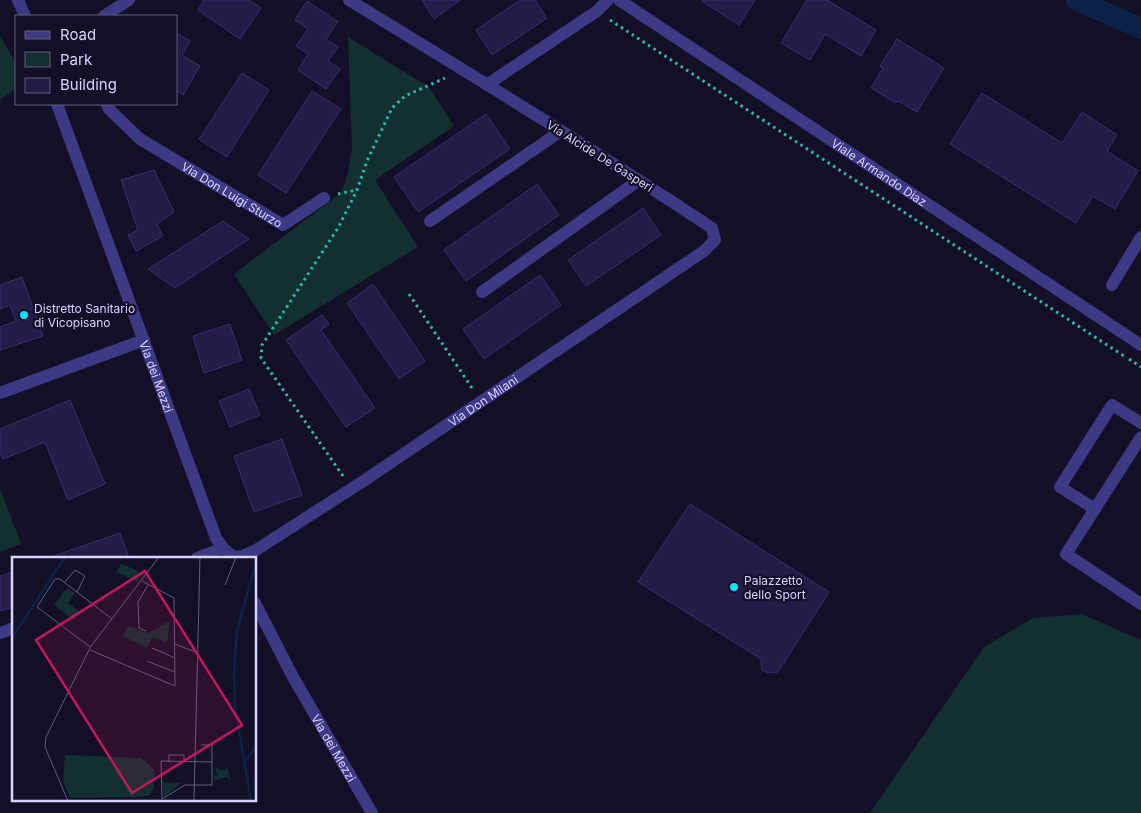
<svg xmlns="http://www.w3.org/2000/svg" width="1141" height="813" font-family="Inter,sans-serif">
	<rect width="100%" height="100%" fill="#130f26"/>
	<path fill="#12302f" d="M0 36 16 63V89L0 99Z
		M348 37 429 87 454 126 375 180 418 247 274 335 234 274 341 193 347 177 352 149Z
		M0 488 21 544 0 552Z
		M1082 614 1141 640V813H870L984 647 1033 618Z"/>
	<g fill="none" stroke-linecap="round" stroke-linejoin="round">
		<path stroke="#0c2248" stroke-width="21" d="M1076 0 1141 28"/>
	</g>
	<path fill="#241b47" stroke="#3b2d73" d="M204 0H249L261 8 240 39 198 10Z
		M422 0H460L434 19Z
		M520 0H535L547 18 492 55 476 30Z
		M703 0H755L739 25 702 1Z
		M807 0H827L876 30 861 56 825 34 810 60 781 43Z
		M307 1 338 22 326 39 338 47 328 61 340 69 326 89 298 70 308 54 296 46 308 29 295 20Z
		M176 33 190 41 182 55 200 66 183 95 176 91Z
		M897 39 944 68 917 112 898 101 896 103 871 88 883 68 880 66Z
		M242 73 269 90 227 157 199 139Z
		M312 91 341 109 286 193 258 175Z
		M982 93 1062 143 1082 112 1117 135 1107 151 1138 171 1115 209 1093 196 1076 223 950 144Z
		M486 114 510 149 418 212 394 177Z
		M154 170 174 212 157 224 163 236 136 251 128 235 138 230 121 180Z
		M537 184 559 215 466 281 444 250Z
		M643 208 661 235 586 286 568 260Z
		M223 221 249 239 175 288 148 269Z
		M540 275 561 305 484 359 463 329Z
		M22 277 43 336 0 350V327L16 321 10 305 0 309V285Z
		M373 284 425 361 399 379 347 303Z
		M322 315 329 324 321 330 375 408 346 427 286 340Z
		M230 324 242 360 204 373 193 336Z
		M249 389 260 415 230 427 219 401Z
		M70 400 105 484 68 500 45 442 3 459 0 452V429Z
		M282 439 302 495 254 512 234 456Z
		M690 504 829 592 778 672 768 673 762 670 761 659 638 582Z
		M120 533 129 558H48Z
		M14 572V607L0 611V576Z"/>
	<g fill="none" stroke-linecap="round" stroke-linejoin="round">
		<path stroke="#2fb8b0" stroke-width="3" stroke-dasharray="2.5 4" stroke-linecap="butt" d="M610 20 1124 356
			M338 194 356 190
			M409 294 472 388
			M1129 359 1141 367
			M343 476 261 358 262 345 338 228 357 190 367 161 392 108 405 96 445 78"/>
		<g stroke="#3d3a85" stroke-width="12">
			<path d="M18 0 25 16"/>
			<path id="s1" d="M619 0 1141 345"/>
			<path d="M104 16 129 0"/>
			<path d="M488 84 597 11 608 0"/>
			<path id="s2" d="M57 104 216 538 223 548 235 558"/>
			<path id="s3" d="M107 104 109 109 140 139 283 225 324 198"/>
			<path d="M430 221 561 131"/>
			<path d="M1112 285 1141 237"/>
			<path d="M482 292 639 180"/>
			<path d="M0 393 144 340"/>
			<path d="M1141 437 1066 554 1141 604"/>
			<path d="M1095 509 1060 487 1112 405 1141 423"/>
			<path id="s4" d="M235 557 243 556 256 550 365 480 704 251 715 240 712 228C593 149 471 74 349 0"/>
			<path d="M197 558 223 548"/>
			<path id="s5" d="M255 603 293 677 372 813"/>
			<path d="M0 633 14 628"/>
		</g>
	</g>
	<g fill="#00e5ff" stroke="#130f26" stroke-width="2">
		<circle cx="24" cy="315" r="5"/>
		<circle cx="734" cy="587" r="5"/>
	</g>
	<g text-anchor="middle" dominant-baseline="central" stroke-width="4.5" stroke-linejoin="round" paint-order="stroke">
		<g font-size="12" fill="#d9d4ff" stroke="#130f26">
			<text transform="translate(600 156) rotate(32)">Via Alcide De Gasperi</text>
			<text stroke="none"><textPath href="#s1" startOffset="312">Viale Armando Diaz</textPath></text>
			<text stroke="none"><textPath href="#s3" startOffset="156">Via Don Luigi Sturzo</textPath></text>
			<text stroke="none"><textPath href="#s2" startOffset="290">Via dei Mezzi</textPath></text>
			<text stroke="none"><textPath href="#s4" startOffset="294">Via Don Milani</textPath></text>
			<text stroke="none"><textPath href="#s5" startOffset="165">Via dei Mezzi</textPath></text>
		</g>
		<g font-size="12" fill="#d9d4ff" stroke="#130f26" text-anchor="start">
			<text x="34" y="308">Distretto Sanitario<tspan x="34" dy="14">di Vicopisano</tspan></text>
			<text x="744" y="580">Palazzetto<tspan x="744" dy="14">dello Sport</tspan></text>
		</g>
	</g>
	<g transform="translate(12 557)">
		<rect width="244" height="244" fill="#130f26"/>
		<path d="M109 6 129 16 125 25 105 15ZM55 31 63 36 56 46 68 55 62 63 42 48ZM158 64 155 86 141 80 135 91 111 79 116 69 136 76ZM53 198 129 201 142 212V231L138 238 128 240 58 241 51 224ZM215 209 219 226 215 220 202 224V219L206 218 202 210 213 214ZM150 225 169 226 152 240Z" fill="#12302f"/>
		<path fill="none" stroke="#0c2248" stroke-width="2.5" d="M0 81 53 0M232 206 244 190M239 244 223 150 222 115 225 74 244 5"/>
		<path fill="none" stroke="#625e7d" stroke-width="1" d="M53 25 63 13 73 19 65 35M213 28 224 0M134 74 127 71 126 45 136 28M163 87 186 96M78 90 25 50 43 22H48L100 62M140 91 163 101M78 93 163 129 162 41 130 24M135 104 163 115M189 188H200V205M149 204 200 205V228H173L150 242ZM157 205V198H172V205M56 244 33 190 34 180 79 89 147 0M182 244 188 0"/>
		<path fill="#c2185b" fill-opacity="0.15" stroke="#c2185b" stroke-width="2.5" d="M133 14 230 168 120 236 24 83Z"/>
		<rect width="244" height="244" fill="none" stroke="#d9d4ff" stroke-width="2.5"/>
	</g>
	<rect x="15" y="15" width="162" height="90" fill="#130f26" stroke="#625e7d"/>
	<rect x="25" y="31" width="25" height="8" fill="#3d3a85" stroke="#625e7d"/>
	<text x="60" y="40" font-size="15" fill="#d9d4ff">Road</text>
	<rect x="25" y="52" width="25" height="15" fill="#12302f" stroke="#625e7d"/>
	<text x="60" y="65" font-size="15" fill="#d9d4ff">Park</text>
	<rect x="25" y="78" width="25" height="15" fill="#241b47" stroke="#625e7d"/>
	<text x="60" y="90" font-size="15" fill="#d9d4ff">Building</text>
</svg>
